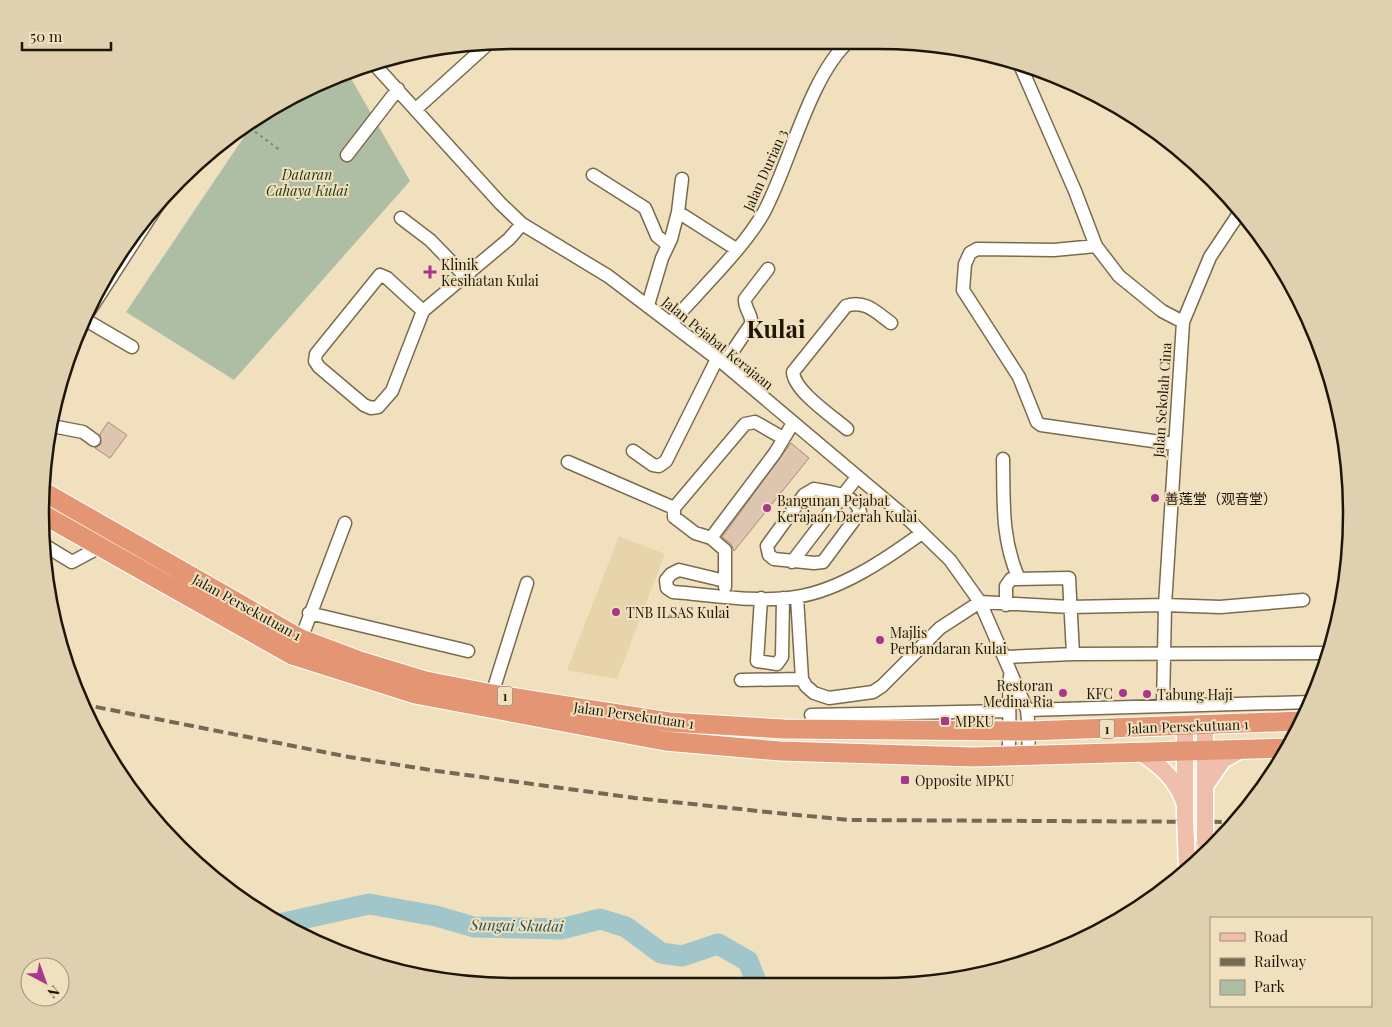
<svg xmlns="http://www.w3.org/2000/svg" width="1392" height="1027" font-family="'Playfair Display','Noto Sans SC',serif">
	<rect width="100%" height="100%" fill="#f0e0be"/>
	<path fill="#e8d4aa" d="M619 536 665 554 617 679 567 670Z"/>
	<path fill="#aebea4" d="M349 75 410 181 234 380 126 312 258 116Z"/>
	<g fill="none" stroke-linecap="round" stroke-linejoin="round">
		<path stroke="#a0c6c9" stroke-width="21" d="M279 924 369 904 436 916 474 927 561 929 600 919 626 927 661 953 682 956 718 944 748 961 757 984"/>
	</g>
	<path fill="#dec5af" stroke="#a88c74" d="M108 422 127 435 110 458 95 448 101 444 100 434Z
		M791 443 809 458 734 551 731 544 722 537Z"/>
	<g fill="none" stroke-linecap="round" stroke-linejoin="round">
		<g stroke="#7a6b4c" stroke-width="15">
			<path id="minor" d="M374 64 500 203 522 224 608 276 724 364 909 520 950 560 980 602 1027 710 1029 731 1028 757
				M1020 65 1075 191 1096 246 1119 276 1162 311 1183 322
				M416 109 489 43
				M347 155 398 89
				M593 175 645 208 657 236 668 245
				M678 212 736 249
				M401 218 430 240 465 276
				M1096 246 1054 250 977 249 970 253 965 264 963 290 1019 377 1037 422 1041 425 1174 444
				M648 305 662 258 671 239 678 212 682 179
				M423 311 392 391 378 407 371 408 364 405 319 367 315 361 316 354 380 275 387 278 423 311 509 239 522 224
				M84 319 165 194
				M84 319 132 347
				M671 323C699 291 744 248 764 212 790 164 809 77 849 41
				M724 364 751 324C753 315 744 309 745 299L768 269
				M52 426 83 432 94 440
				M847 429C832 416 794 391 793 372L846 306C865 299 877 313 891 323
				M633 451 653 465 659 466 666 461 717 359
				M1003 459C1004 502 1001 536 1018 577
				M568 462 674 508
				M814 489C829 492 856 494 860 512L823 562 814 563 774 559 769 555 767 546 804 495Z
				M711 538 695 533 674 517V508L745 424 755 422 783 438
				M44 545 72 562 100 547
				M792 562 857 477
				M725 581 679 570 671 574 666 580 667 588 673 592C713 595 757 603 796 597 841 590 886 559 922 533
				M725 587V550L711 538 775 453 793 423
				M797 597 802 679 806 686 814 693 829 698 873 692 882 686 940 628 980 602 1070 607 1165 605 1220 607 1303 600
				M761 598 757 661 777 664 782 657 783 598
				M1006 605V586L1011 579 1069 578 1073 654
				M309 613 468 651
				M301 639 345 523
				M1005 657 1073 654 1330 653
				M741 680 802 679
				M492 694 527 583
				M1163 706 1165 605 1183 322 1210 257 1240 212
				M1027 710 1311 702
				M811 715 1008 711
				M1008 757C1011 730 1008 703 1010 676
				M1205 841H1218"/>
		</g>
		<g stroke="#fff" stroke-width="19">
			<path id="major" d="M1141 753C1161 766 1176 779 1184 802
				M1205 786 1223 760 1241 750
				M1205 819V726
				M1185 820V726
				M1186 840 1187 870"/>
		</g>
		<g stroke="#fff" stroke-width="21">
			<path id="highway" d="M44 492 301 639 357 660 426 681 492 694 669 722 784 729 1029 731 1302 721
				M44 515 292 655 415 694 665 741 780 751 972 757 1290 748"/>
		</g>
		<path stroke="#877c64" stroke-width="2" stroke-dasharray="2.5 4" stroke-linecap="butt" d="M250 128 281 151"/>
		<use href="#minor" stroke="#fff" stroke-width="12"/>
		<use href="#major" stroke="#efbfac" stroke-width="16"/>
		<use href="#highway" stroke="#e49574" stroke-width="19"/>
		<path stroke="#746a54" stroke-width="4" stroke-dasharray="10 5" stroke-linecap="butt" d="M81 704 349 757 437 771 635 798 777 813 850 820 1237 822"/>
		<g stroke="#fff" stroke-width="19" stroke-linecap="butt">
			<path id="major-bridge" d="M1205 819V841
				M1185 820 1186 840"/>
		</g>
		<use href="#major-bridge" stroke="#efbfac" stroke-width="16"/>
	</g>
	<g fill="#ab368e" stroke="#f0e0be" stroke-width="2">
		<path d="M427.5 264.5h5v5h5v5h-5v5h-5v-5h-5v-5h5z"/>
		<circle cx="1155" cy="498" r="5"/>
		<circle cx="767" cy="508" r="5"/>
		<circle cx="616" cy="612" r="5"/>
		<circle cx="880" cy="640" r="5"/>
		<circle cx="1063" cy="693" r="5"/>
		<circle cx="1123" cy="693" r="5"/>
		<circle cx="1147" cy="694" r="5"/>
		<rect x="940" y="716" width="10" height="10" rx="2.5"/>
		<rect x="900" y="775" width="10" height="10" rx="2.5"/>
	</g>
	<g text-anchor="middle" dominant-baseline="central" stroke-width="4" stroke-linejoin="round" paint-order="stroke">
		<g fill="#f0e0be" stroke="#5c5340" stroke-width="1">
			<rect x="497.5" y="686.5" width="15" height="19" rx="4"/>
			<rect x="1099.5" y="719.5" width="15" height="19" rx="4"/>
		</g>
		<g font-size="12" font-weight="bold" fill="#1d170a">
			<text x="505" y="696">1</text>
			<text x="1107" y="729">1</text>
		</g>
		<g font-size="14" fill="#1d170a" stroke="#f0e0be">
			<text transform="translate(765 170) rotate(-66)">Jalan Durian 3</text>
			<text transform="translate(718 343) rotate(39)">Jalan Pejabat Kerajaan</text>
			<text transform="translate(1162 400) rotate(-86)">Jalan Sekolah Cina</text>
			<text transform="translate(247 607) rotate(29)">Jalan Persekutuan 1</text>
			<text transform="translate(634 715) rotate(8)">Jalan Persekutuan 1</text>
			<text transform="translate(1188 726) rotate(-2)">Jalan Persekutuan 1</text>
		</g>
		<g font-size="14" font-style="italic" fill="#1f360c" stroke="#f0e0be">
			<text x="307" y="174">Dataran<tspan x="307" dy="16">Cahaya Kulai</tspan></text>
		</g>
		<g font-size="14" fill="#1d170a" stroke="#f0e0be" text-anchor="start">
			<text x="441" y="264">Klinik<tspan x="441" dy="16">Kesihatan Kulai</tspan></text>
			<text x="1165" y="498">善莲堂（观音堂）</text>
			<text x="777" y="500">Bangunan Pejabat<tspan x="777" dy="16">Kerajaan Daerah Kulai</tspan></text>
			<text x="626" y="612">TNB ILSAS Kulai</text>
			<text x="890" y="632">Majlis<tspan x="890" dy="16">Perbandaran Kulai</tspan></text>
			<text x="1053" y="685" text-anchor="end">Restoran<tspan x="1053" dy="16">Medina Ria</tspan></text>
			<text x="1113" y="693" text-anchor="end">KFC</text>
			<text x="1157" y="694">Tabung Haji</text>
			<text x="955" y="721">MPKU</text>
			<text x="915" y="780">Opposite MPKU</text>
		</g>
		<g font-size="15" font-style="italic" fill="#1c5356" stroke="#f0e0be">
			<text transform="translate(517 925) rotate(1)">Sungai Skudai</text>
		</g>
		<g font-size="24" font-weight="bold" fill="#1d170a" stroke="#f0e0be">
			<text x="776" y="328">Kulai</text>
		</g>
	</g>
	<path d="M0 0H1392V1027H0ZM513 49H879A464 464 0 0 1 1343 513V514A464 464 0 0 1 879 978H513A464 464 0 0 1 49 514V513A464 464 0 0 1 513 49Z" fill="#dfd0b0" fill-rule="evenodd"/>
	<path fill="none" stroke="#1d170a" stroke-width="2.5" d="M513 49H879A464 464 0 0 1 1343 513V514A464 464 0 0 1 879 978H513A464 464 0 0 1 49 514V513A464 464 0 0 1 513 49Z"/>
	<rect x="1210" y="917" width="162" height="90" fill="#f0e0be" stroke="#9c9076"/>
	<rect x="1220" y="933" width="25" height="8" fill="#efbfac" stroke="#9c9076"/>
	<text x="1254" y="942" font-size="15" fill="#1d170a">Road</text>
	<rect x="1220" y="958" width="25" height="8" fill="#746a54" stroke="#9c9076"/>
	<text x="1254" y="967" font-size="15" fill="#1d170a">Railway</text>
	<rect x="1220" y="980" width="25" height="15" fill="#aebea4" stroke="#9c9076"/>
	<text x="1254" y="992" font-size="15" fill="#1d170a">Park</text>
	<g transform="translate(45 982) rotate(139)"><circle r="24" fill="#f0e0be" stroke="#9c9076"/>
	<path d="M0-4L9 19L0 12L-9 19Z" fill="#ab368e"/>
	<text y="-8" font-size="14" font-weight="bold" text-anchor="middle" fill="#1d170a">N</text>
	</g>
	<path d="M22 42v8h89v-8" fill="none" stroke="#1d170a" stroke-width="2.5"/>
	<text x="30" y="42" font-size="15" fill="#1d170a" stroke="#f0e0be" stroke-width="4" paint-order="stroke">50 m</text>
</svg>
